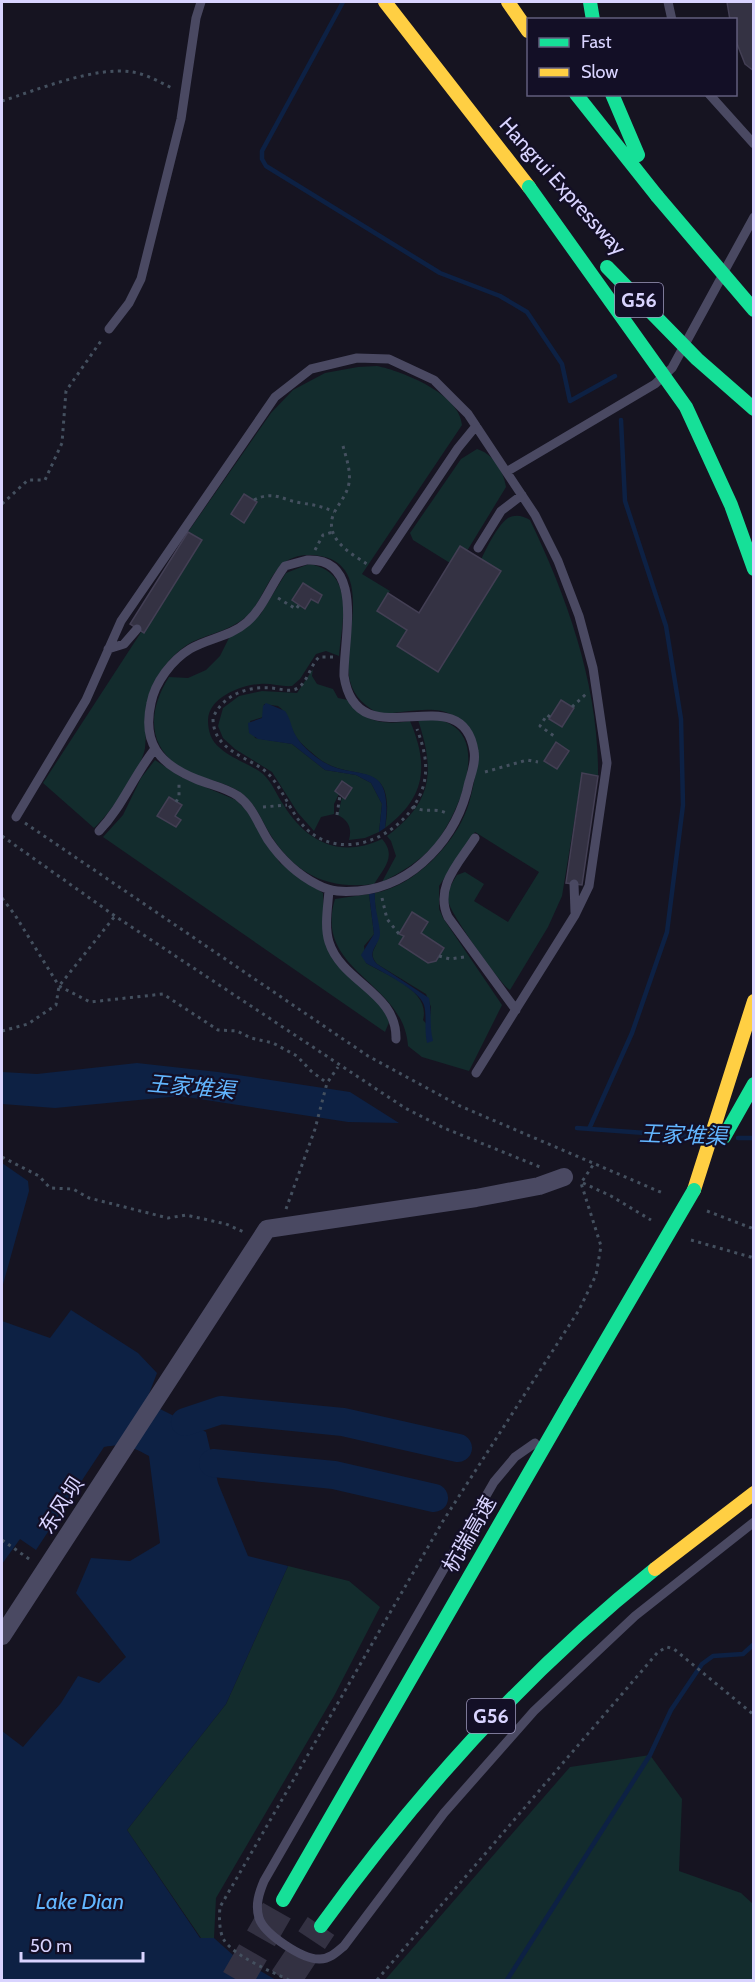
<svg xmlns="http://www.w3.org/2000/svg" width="755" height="1982" font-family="Cabin,'Noto Sans SC',sans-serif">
	<rect width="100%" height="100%" fill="#161421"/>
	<path fill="#132c2d" d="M377 366C402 371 460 394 462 425L362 574 390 591 377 611 407 630 397 646 438 671C450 640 484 534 508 518 516 514 523 516 530 520 568 599 599 687 598 776L582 774 562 896 548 927 510 990C500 984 450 913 448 901 447 891 452 883 457 875L465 872 484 884 474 901 508 922 539 872 475 832 439 886V909L443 918 502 1005 469 1071 422 1057 408 1046C404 981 313 972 335 899L369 894 374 934 364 946 366 963C387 976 431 990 423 1020L429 1027 431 1007 426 994 377 964C367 952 377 949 378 938 379 923 374 909 375 893 414 886 454 845 467 809 470 801 472 791 474 782 480 754 480 731 452 715 433 704 401 714 380 714 366 707 354 697 350 681 340 644 381 558 311 555 271 554 270 591 249 614 233 630 211 633 192 642 177 650 166 663 157 677 142 701 148 722 145 748 142 768 110 814 94 828L43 783 201 540 188 532 271 413 293 390 325 373 358 367Z
		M477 449C492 453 504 471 506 487L467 551 450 563 413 540 410 533 461 459Z
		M309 564C356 572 342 620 339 656L326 651 316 654 300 679 292 686C282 687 271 683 260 684 242 685 209 697 208 720 208 731 211 741 220 748 232 759 250 764 263 774 272 782 276 794 283 804 306 842 340 859 382 839 397 856 384 868 374 884 327 890 295 874 270 834 262 821 257 807 245 796 229 782 209 781 191 773 148 753 145 715 169 677L188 678 206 670 220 656 229 638 260 615 286 573Z
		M313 669 312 676 317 684 333 689 338 698 348 700C364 723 385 725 410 721 429 766 426 797 385 828 398 754 349 785 317 757 310 751 301 744 296 737 290 727 288 712 278 706L264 704 263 717 250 721 255 738 292 744 325 770 356 775 371 783 382 804 379 832 365 838 349 840C352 828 349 821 338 815L342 797 345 798 352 789 342 781 335 791 339 794 334 804V814L321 817 314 831 298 813 272 772 235 749 223 738 218 726 223 708 239 696 262 691 297 693Z
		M428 718C435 720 444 720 450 724 490 745 455 819 435 844 420 861 402 872 382 882L396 856 391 841 387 836C433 802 435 771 418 720Z
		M155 760 181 777 236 800 250 814 280 863 323 893 326 943 377 999 390 1020 385 1032 103 837 123 815 141 778Z
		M288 1566 349 1581 380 1607 334 1696 216 1898 214 1938H201L127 1830 226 1704Z
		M650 1755 682 1799 679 1871 741 1893 753 1904V1980H385L570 1767Z"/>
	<path fill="#0d2144" d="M266 703 285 711C291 719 291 728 296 736 300 744 312 754 319 759 354 785 395 753 385 828L379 832 382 804 371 783 356 775 325 770 292 744 258 739 249 733 248 723 262 718 263 706Z
		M375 893C374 908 379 919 380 933 380 946 365 951 377 964L429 998C432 1013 429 1026 433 1041L427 1043C424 1029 427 1015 424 1005 420 990 380 971 366 963L361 955 374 934 369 894Z
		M137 1063 218 1072 350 1092 399 1123 348 1122 180 1096 55 1108 2 1104V1072L37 1074Z
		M2 1163 28 1181 29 1191 2 1288Z
		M71 1310 138 1353 157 1373 149 1394 158 1408 206 1432 218 1483 248 1556 288 1566 226 1704 127 1830 200 1938H214L233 1955 276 1980H2V1731L23 1747 61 1703 78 1676 99 1683 126 1657 76 1593 91 1558 130 1561 160 1543 149 1456C133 1447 123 1443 104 1447L36 1550 20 1539 2 1564V1321L50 1338Z"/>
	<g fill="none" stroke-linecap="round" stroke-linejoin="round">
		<path stroke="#0d2144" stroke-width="4.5" d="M343 2 262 151V159L266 166 440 273 500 296 527 312 562 364 570 401 615 376
			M577 1128 700 1137
			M589 1129 632 1033 667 932 683 805 681 719 666 626 625 501 621 420
			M738 1138H754
			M507 1980 650 1755 671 1710 702 1664 713 1656 743 1654 754 1644"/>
		<path stroke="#0d2144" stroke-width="28" d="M185 1422 221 1410 343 1422 458 1448
			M213 1463 334 1475 434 1498"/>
	</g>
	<path fill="#343243" stroke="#433f54" stroke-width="1.5" d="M727 2H754V71L745 64 736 41V20H730Z
		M244 494 257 502 244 523 231 514Z
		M188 532 202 540 144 633 130 624Z
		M460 546 501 571 438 672 397 646 407 630 377 611 388 593 419 613Z
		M303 583 322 595 318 603 311 599 305 609 292 600Z
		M561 700 574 708 562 727 549 719Z
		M556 742 569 751 557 769 544 761Z
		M582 773 598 776 582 885 566 883Z
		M342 781 352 788 345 799 335 791Z
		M169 797 182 805 175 816 181 820 176 827 157 816Z
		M412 912 428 922 421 933 444 948 436 961 428 963 399 944 404 936 399 934Z"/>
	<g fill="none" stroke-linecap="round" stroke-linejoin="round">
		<path stroke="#333142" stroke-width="32" stroke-dasharray="32 16" stroke-linecap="butt" d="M237 1980 283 1900
			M285 1980 321 1926"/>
		<path stroke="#44505f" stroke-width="3" stroke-dasharray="3 4.5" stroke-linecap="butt" d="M2 101C37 90 95 66 132 72 147 74 161 83 174 89
			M343 446C346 457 351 471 349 483 347 495 339 503 334 513 323 538 350 553 367 564
			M254 500C274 490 282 500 301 503 314 505 322 506 334 512
			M2 504 28 480H45L62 443 66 391 103 338
			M315 550 323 535 333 532
			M278 598 296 609 299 605
			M333 657H319C310 666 308 681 298 688 290 693 279 688 270 688 246 686 222 696 213 718 213 749 243 755 264 770 287 789 291 825 321 839 361 858 411 826 423 787 429 766 424 748 417 729
			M572 707 586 694
			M550 717 547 715 540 726 554 736
			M485 772 527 760 538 762
			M176 802 179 796V783
			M413 806C423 814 434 807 446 813
			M263 807 287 805
			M337 815 340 795
			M25 823 368 1056 460 1106 665 1194
			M2 836 115 916 405 1108 444 1128 540 1167
			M2 898 15 915 59 986 90 1002 163 994 218 1030 237 1031 251 1038 273 1043 297 1056 311 1071 327 1083
			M382 898 387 919 399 934
			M439 956 450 959 464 957
			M2 1031 28 1024 56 1005 59 986 115 916
			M2 1157 39 1176 50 1188 73 1189 89 1198 168 1218 186 1215 226 1224 246 1233
			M583 1183 611 1196 651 1220
			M286 1209 315 1129 327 1083 338 1067
			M707 1211 754 1229
			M691 1240 754 1258
			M2 1540 32 1561
			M289 1980C272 1972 234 1956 224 1940 219 1932 219 1916 220 1907L443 1521 579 1310 596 1275 601 1246 581 1183 595 1162
			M377 1980 658 1652 667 1647 674 1649 754 1715"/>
		<path stroke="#4a4962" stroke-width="9" d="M668 2 672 20
			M709 94 754 144
			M726 268 754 217
			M109 329 129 303 141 279 181 119 196 18 201 2
			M508 471 655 384 672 368 720 280
			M478 548 501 511 522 495
			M307 560C366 557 343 641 344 676 357 763 462 673 474 751 476 761 472 772 469 782 458 836 415 886 358 891 343 892 331 892 318 885 298 875 281 859 268 840 258 824 253 807 238 796 225 787 210 785 196 779 159 764 142 743 151 703 155 682 172 660 190 649 208 638 230 637 247 622 264 607 271 584 285 566Z
			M376 570 458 448 476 426
			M108 649 124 644 137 629
			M16 817 86 700 121 621 275 397 311 369 357 358 389 359 434 380 468 414 535 515 558 561 579 616 593 668 607 763 589 886 575 915 476 1073
			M99 831C122 807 133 777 154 750
			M475 838C459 863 434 887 448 917L516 1010
			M574 884 575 912
			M329 890C328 906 324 926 329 942 342 983 397 992 396 1039
			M535 1443 515 1457 494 1482 264 1881C259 1893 255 1905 259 1918 264 1934 303 1960 320 1959 330 1959 337 1952 344 1946L444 1813 534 1711 635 1616 754 1522"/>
		<path stroke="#4a4962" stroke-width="18" d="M2 1636 267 1229 476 1198 539 1186 564 1177"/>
		<path stroke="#16e098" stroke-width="14" d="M590 2 593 20
			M576 94 657 196
			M612 94 638 155
			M724 1137 754 1084
			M283 1900 570 1402
			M321 1926C417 1793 526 1672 655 1569"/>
		<path stroke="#ffcf43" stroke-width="14" d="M385 2 529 187
			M508 2 528 31
			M694 1190 754 1001
			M655 1569 754 1493"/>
		<path stroke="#16e098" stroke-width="14" d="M529 187 686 407 731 505 754 569
			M657 196 754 310
			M607 267 697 359 754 409
			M570 1402 694 1190"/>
	</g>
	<g text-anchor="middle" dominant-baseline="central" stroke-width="4.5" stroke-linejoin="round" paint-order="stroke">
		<g fill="#130f26" stroke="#9e99be" stroke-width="1.5">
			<rect x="615" y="283" width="48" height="34" rx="4.5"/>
			<rect x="467" y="1699" width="48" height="34" rx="4.5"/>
		</g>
		<g font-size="20" font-weight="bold" fill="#d9d4ff">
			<text x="639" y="300">G56</text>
			<text x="491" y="1716">G56</text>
		</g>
		<g font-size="21" fill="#d9d4ff" stroke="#130f26">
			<text transform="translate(563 186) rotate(48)">Hangrui Expressway</text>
			<text transform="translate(61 1505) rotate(-57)">东风坝</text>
			<text transform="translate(469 1534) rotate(-60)">杭瑞高速</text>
		</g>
		<g font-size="22" font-style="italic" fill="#62b6ff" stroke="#130f26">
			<text transform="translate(191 1087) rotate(5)">王家堆渠</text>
			<text transform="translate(683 1135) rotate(2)">王家堆渠</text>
			<text x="80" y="1901">Lake Dian</text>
		</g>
	</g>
	<rect width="755" height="1982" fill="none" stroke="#d9d4ff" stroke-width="6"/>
	<rect x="527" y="18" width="210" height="78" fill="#130f26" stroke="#625e7d" stroke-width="1.5"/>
	<rect x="539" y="38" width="30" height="9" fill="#16e098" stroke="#625e7d" stroke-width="1.5"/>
	<text x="581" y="48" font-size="18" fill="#d9d4ff">Fast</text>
	<rect x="539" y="68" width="30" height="9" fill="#ffcf43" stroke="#625e7d" stroke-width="1.5"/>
	<text x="581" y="78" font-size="18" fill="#d9d4ff">Slow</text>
	<path d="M21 1952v9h122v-9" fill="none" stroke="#d9d4ff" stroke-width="3"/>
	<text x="30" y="1952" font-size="18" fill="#d9d4ff" stroke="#130f26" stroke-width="4.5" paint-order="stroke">50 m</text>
</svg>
